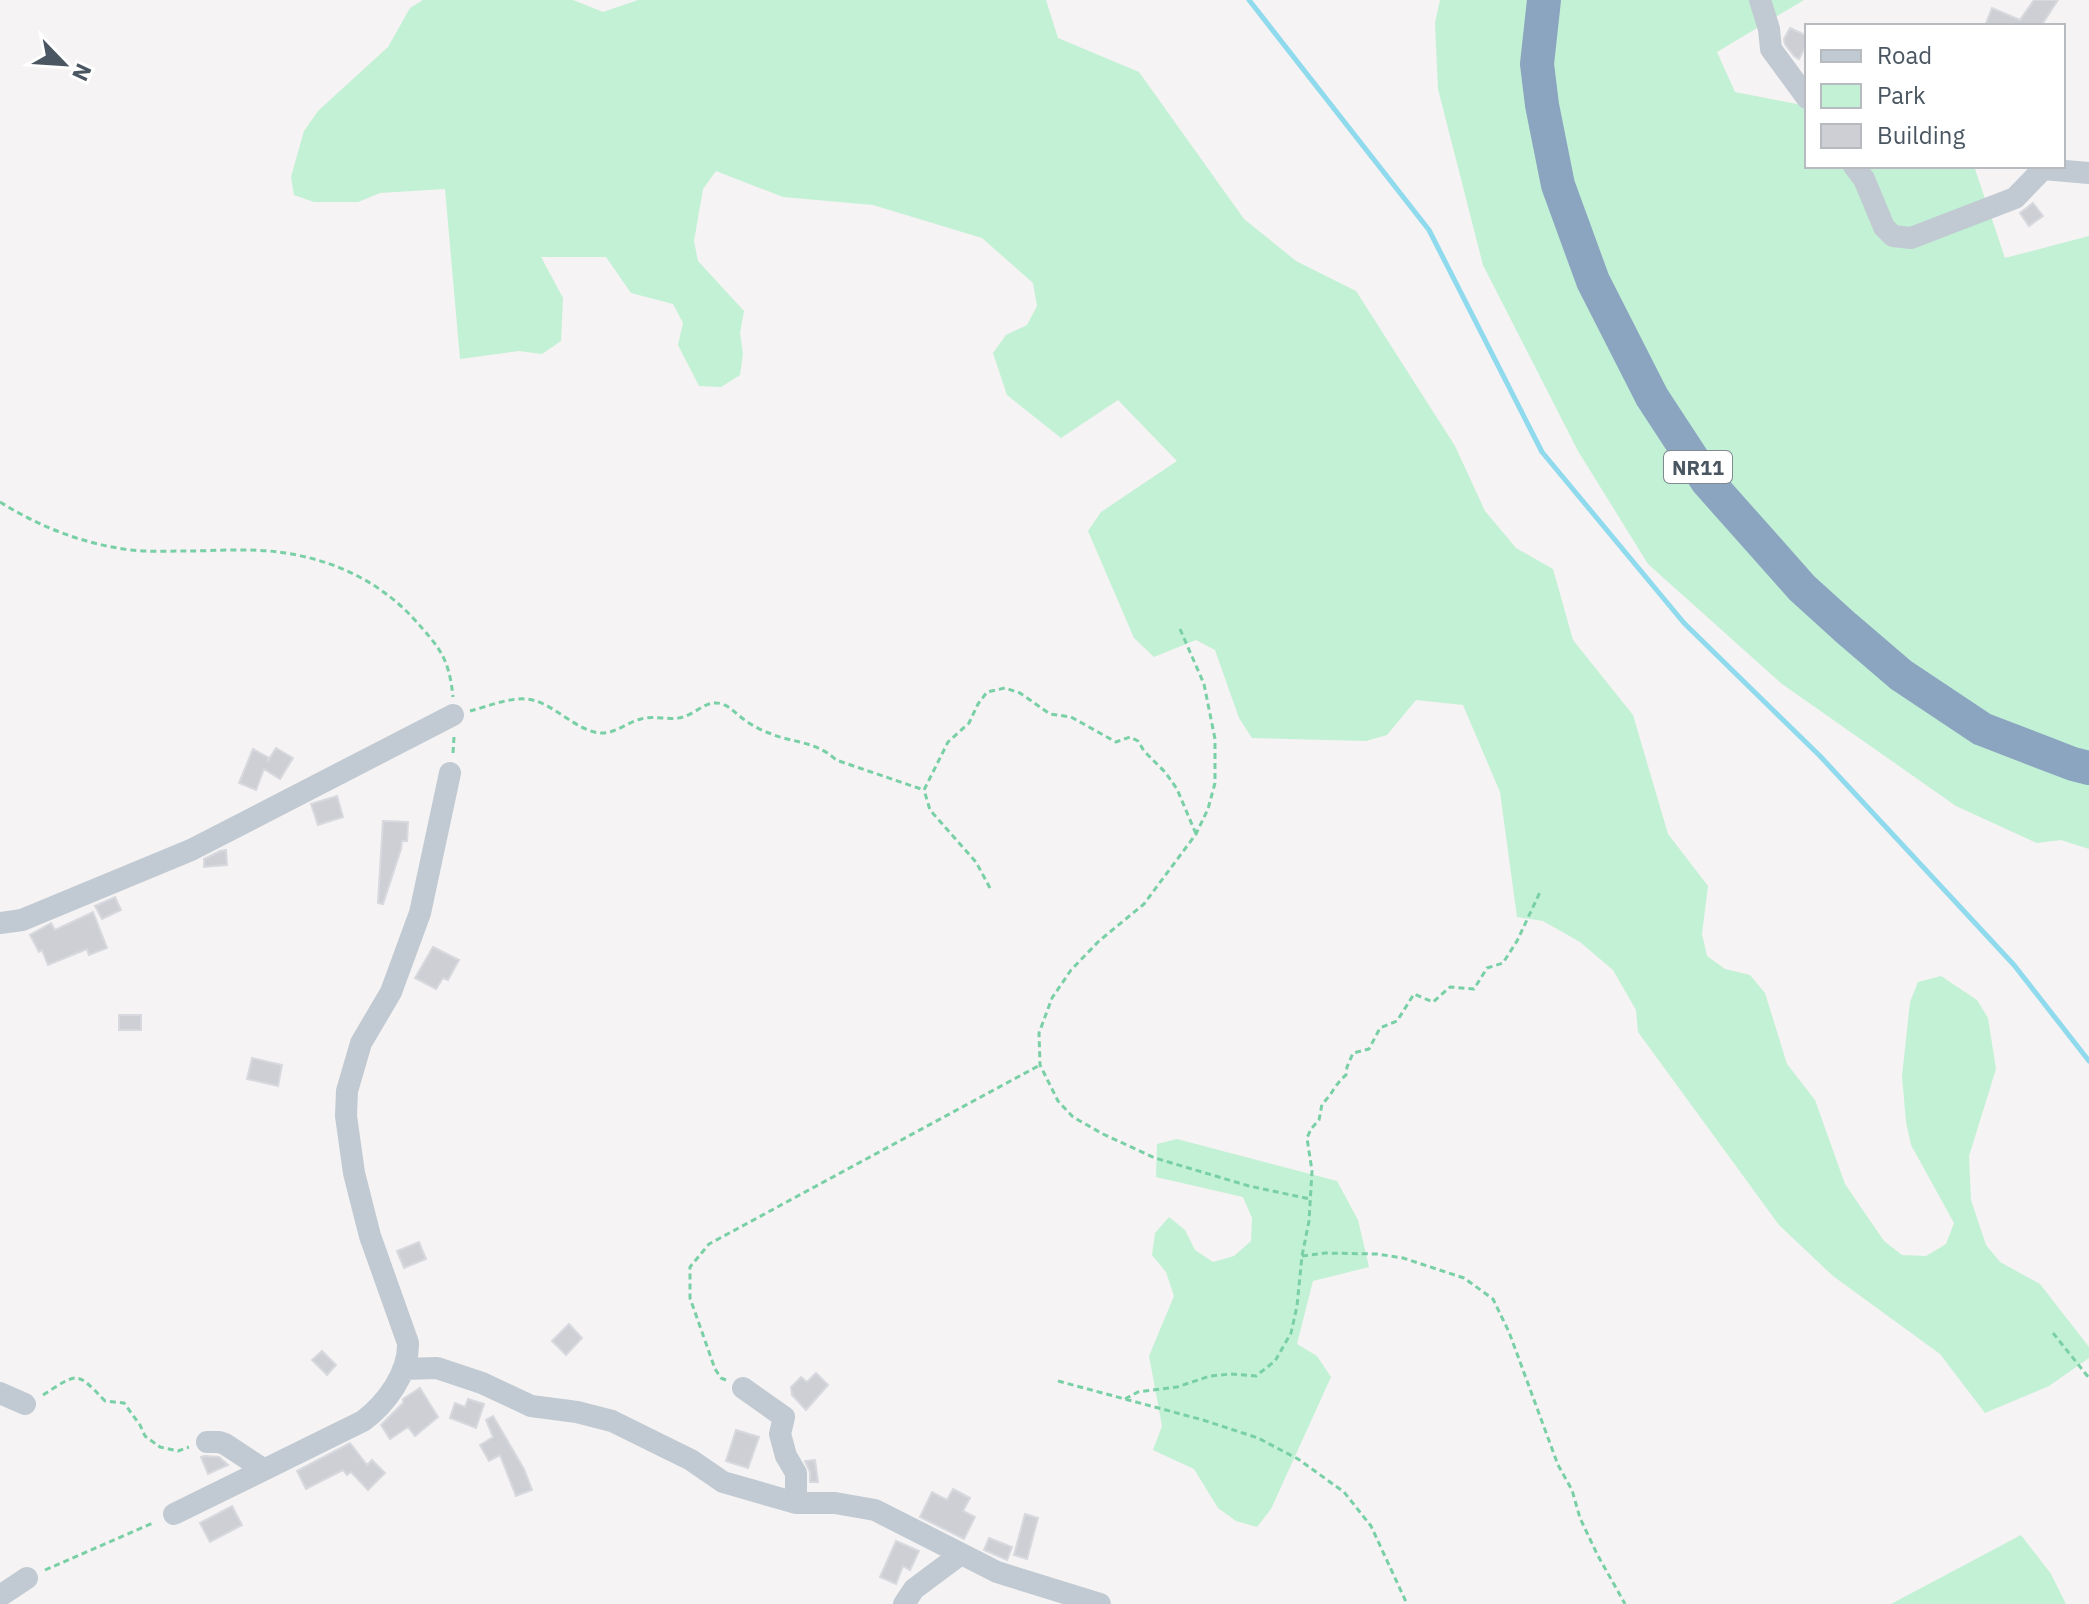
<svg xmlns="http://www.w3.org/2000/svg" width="2089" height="1604" font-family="'IBM Plex Sans',sans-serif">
	<rect width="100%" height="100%" fill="#f5f3f3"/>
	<path fill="#c3f1d5" d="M423 0H573L603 12 638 0H1046L1058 38 1139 72 1244 219 1296 261 1356 291 1455 446 1485 511 1516 548 1553 569 1573 640 1633 715 1668 834 1708 886 1702 934 1707 956 1725 969 1750 975 1765 993 1787 1064 1815 1100 1845 1184 1884 1241 1902 1255 1926 1256 1946 1244 1954 1223 1911 1145 1906 1122 1902 1076 1910 1002 1918 982 1941 976 1977 1000 1988 1018 1996 1069 1969 1156 1971 1200 1986 1245 2000 1262 2040 1284 2089 1347V1358L2049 1386 1985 1413 1940 1354 1833 1276 1779 1225 1638 1032 1636 1010 1613 970 1580 942 1543 921 1517 917 1500 792 1463 705 1416 700 1387 735 1366 741 1252 738 1239 718 1215 650 1196 640 1154 657 1134 638 1088 531 1101 512 1177 461 1118 400 1061 438 1007 395 993 353 1006 335 1027 325 1037 306 1033 283 982 238 873 205 783 197 716 171 703 189 694 241 698 261 744 311 740 333 743 354 740 375 721 387 699 386 678 345 683 323 673 304 631 293 606 257H541L563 298 561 341 542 354 519 351 460 359 445 189 380 193 358 202H314L294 195 291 177 304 131 318 111 388 47 410 8Z
		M1440 0H1804L1717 52 1735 92 1807 106V166H1974L2005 258 2089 236V849L2061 840 2037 843 1956 806 1782 684 1648 564 1578 451 1483 265 1438 89 1435 23Z
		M1177 1139 1337 1181 1358 1220 1369 1267 1313 1281 1297 1344 1317 1356 1331 1377 1271 1509 1257 1527 1236 1521 1218 1508 1194 1469 1153 1450 1162 1426 1149 1356 1174 1296 1166 1272 1152 1255 1155 1233 1169 1217 1185 1230 1195 1250 1213 1262 1234 1256 1251 1241 1252 1218 1243 1197 1156 1177 1157 1144Z
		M2021 1535 2051 1574 2066 1604H1891Z"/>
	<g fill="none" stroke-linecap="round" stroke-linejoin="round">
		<path stroke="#90daee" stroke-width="5" d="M1249 0 1429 230 1542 452 1684 623 1820 756 2014 965 2089 1061"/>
	</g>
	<path fill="#cdcfd5" stroke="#d7d9de" stroke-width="2" d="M2034 0H2058L2041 26H1985L1992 8 2020 20Z
		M1790 28 1807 36V44L1799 59 1794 56 1785 44 1784 39Z
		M2033 203 2043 216 2029 226 2020 213Z
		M276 748 293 758 280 779 264 769 256 790 239 783 253 749 269 758 267 762Z
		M337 796 343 817 318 825 311 804Z
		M383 821 408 822 407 841H402L401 849 383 904 378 903Z
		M226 850 227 865 204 867V859L220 851Z
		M115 897 121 910 102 919 95 906Z
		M93 912 107 948 89 955 87 949 48 965 42 950 39 952 30 935 51 923 55 930Z
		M433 947 459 960 448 980 443 978 436 989 415 978Z
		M119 1015H141V1030H119Z
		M252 1058 282 1065 278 1086 247 1079Z
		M419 1242 426 1259 404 1268 397 1251Z
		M569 1324 582 1338 566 1355 552 1341Z
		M322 1351 336 1365 327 1375 312 1360Z
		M816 1373 828 1385 806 1410 792 1395 791 1387 801 1377 807 1382Z
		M420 1388 438 1417 415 1436 408 1427 390 1439 381 1425 403 1403V1399Z
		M468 1399 484 1404 476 1428 450 1418 455 1403 465 1407Z
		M493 1416 524 1469 532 1490 516 1496 500 1455 489 1461 480 1445 493 1437 486 1420Z
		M736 1430 759 1437 748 1468 726 1461Z
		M350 1443 367 1465 372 1460 385 1473 368 1490 351 1472 347 1475 343 1470 306 1489 297 1471Z
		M205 1456 219 1457 228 1465 208 1474 201 1457Z
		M815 1460 818 1482H810V1472L805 1461Z
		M953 1489 970 1498 963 1511 975 1517 964 1539 920 1517 932 1492 947 1500Z
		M232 1506 242 1525 210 1542 200 1523Z
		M1025 1514 1038 1518 1027 1559 1014 1555Z
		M989 1538 1012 1547 1007 1560 984 1550Z
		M896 1541 919 1551 910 1570 903 1566 896 1584 880 1577Z"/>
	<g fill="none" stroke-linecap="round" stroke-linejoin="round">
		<path stroke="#7ad0a6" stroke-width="3" stroke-dasharray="6 4" stroke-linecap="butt" d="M0 502C40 527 83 544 131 550 149 552 168 551 186 551 215 551 249 548 278 552 329 558 378 580 413 618 439 647 449 657 453 697
			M1180 629 1204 684 1215 739V783L1208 809 1196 834 1144 904 1099 941 1071 970 1052 998 1039 1033 1040 1065 1058 1101 1073 1117 1103 1134 1155 1158 1249 1186 1310 1199
			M470 711C490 706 516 694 536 701 558 708 579 732 601 733 615 734 627 722 641 719 654 715 669 721 683 717 697 713 707 699 722 704 731 707 735 713 742 718 750 724 760 730 769 733 792 743 817 741 836 760L924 790
			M453 753 454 737
			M990 888 976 862 930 810 924 790 948 742 969 723 978 704 987 692 1005 688 1020 693 1050 714 1071 717 1116 742 1130 737 1138 741 1144 751 1165 772 1177 789 1196 834
			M1302 1256 1325 1253 1377 1254 1403 1258 1464 1278 1493 1299 1509 1332 1558 1465 1572 1490 1580 1518 1597 1554 1625 1604
			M2053 1333 2089 1378
			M726 1380 721 1378 715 1369 690 1298V1267L709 1244 1040 1065
			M1058 1381 1203 1420 1258 1438 1298 1459 1344 1492 1371 1526 1407 1604
			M43 1395C79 1372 76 1371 105 1401L124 1403 140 1425 145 1436 160 1447 178 1451 189 1447
			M1125 1399 1138 1392 1177 1387 1210 1376 1231 1374 1256 1376 1275 1361 1291 1333 1297 1306 1302 1256 1309 1221 1312 1171 1307 1138 1311 1129 1319 1120 1322 1104C1332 1095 1335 1084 1346 1075L1347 1067 1353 1053 1369 1049 1380 1028 1397 1021 1414 994 1433 1002 1450 987 1474 989 1487 968 1503 963 1517 941 1541 890
			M45 1570 155 1522"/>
		<path stroke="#c1cad2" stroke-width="22" d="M1760 0 1769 29 1771 49 1807 98
			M1854 166 1864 179 1884 227 1893 236 1911 238 2015 198 2043 169 2089 173
			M0 923 22 920 191 850 453 715
			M403 1369 437 1368 482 1383 531 1406 577 1412 612 1421 691 1460 723 1482 796 1503H835L875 1510 997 1572 1100 1604
			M743 1388 784 1417 780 1434 786 1456 796 1473V1503
			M0 1393 25 1404
			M207 1442H219L225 1444 263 1469
			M174 1514 363 1421C386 1404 409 1373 408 1343L370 1236 354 1173 346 1116 347 1091 361 1043 391 992 420 913 450 773
			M0 1596 27 1578
			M904 1604 914 1589 961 1554"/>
		<path stroke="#8ba5c1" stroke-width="34" d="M1544 0 1537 64 1542 105 1558 185 1593 281 1652 397 1707 481 1802 588 1845 627 1901 675 1982 729 2073 764 2089 768"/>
	</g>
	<g text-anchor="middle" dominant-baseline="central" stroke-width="6" stroke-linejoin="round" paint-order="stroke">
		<rect fill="#fff" stroke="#808990" stroke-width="2" x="1664" y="451" width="68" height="32" rx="6"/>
		<g font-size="20" font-weight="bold" fill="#4a5661">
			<text x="1698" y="467">NR11</text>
		</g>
	</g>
	<rect x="1805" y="24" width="260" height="144" fill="#ffffff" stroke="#b7bbc0" stroke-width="2"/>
	<rect x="1821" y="50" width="40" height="12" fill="#c1cad2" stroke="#b7bbc0" stroke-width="2"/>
	<text x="1877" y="64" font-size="24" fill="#4a5661">Road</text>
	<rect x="1821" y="84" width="40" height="24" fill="#c3f1d5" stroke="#b7bbc0" stroke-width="2"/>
	<text x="1877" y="104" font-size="24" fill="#4a5661">Park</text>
	<rect x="1821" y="124" width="40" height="24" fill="#cdcfd5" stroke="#b7bbc0" stroke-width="2"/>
	<text x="1877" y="144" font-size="24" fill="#4a5661">Building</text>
	<g transform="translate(64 64) rotate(115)" stroke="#ffffff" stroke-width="6" paint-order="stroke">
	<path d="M0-6L14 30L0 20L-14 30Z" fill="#4a5661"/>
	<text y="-12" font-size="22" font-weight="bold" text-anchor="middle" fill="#4a5661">N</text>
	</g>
</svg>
